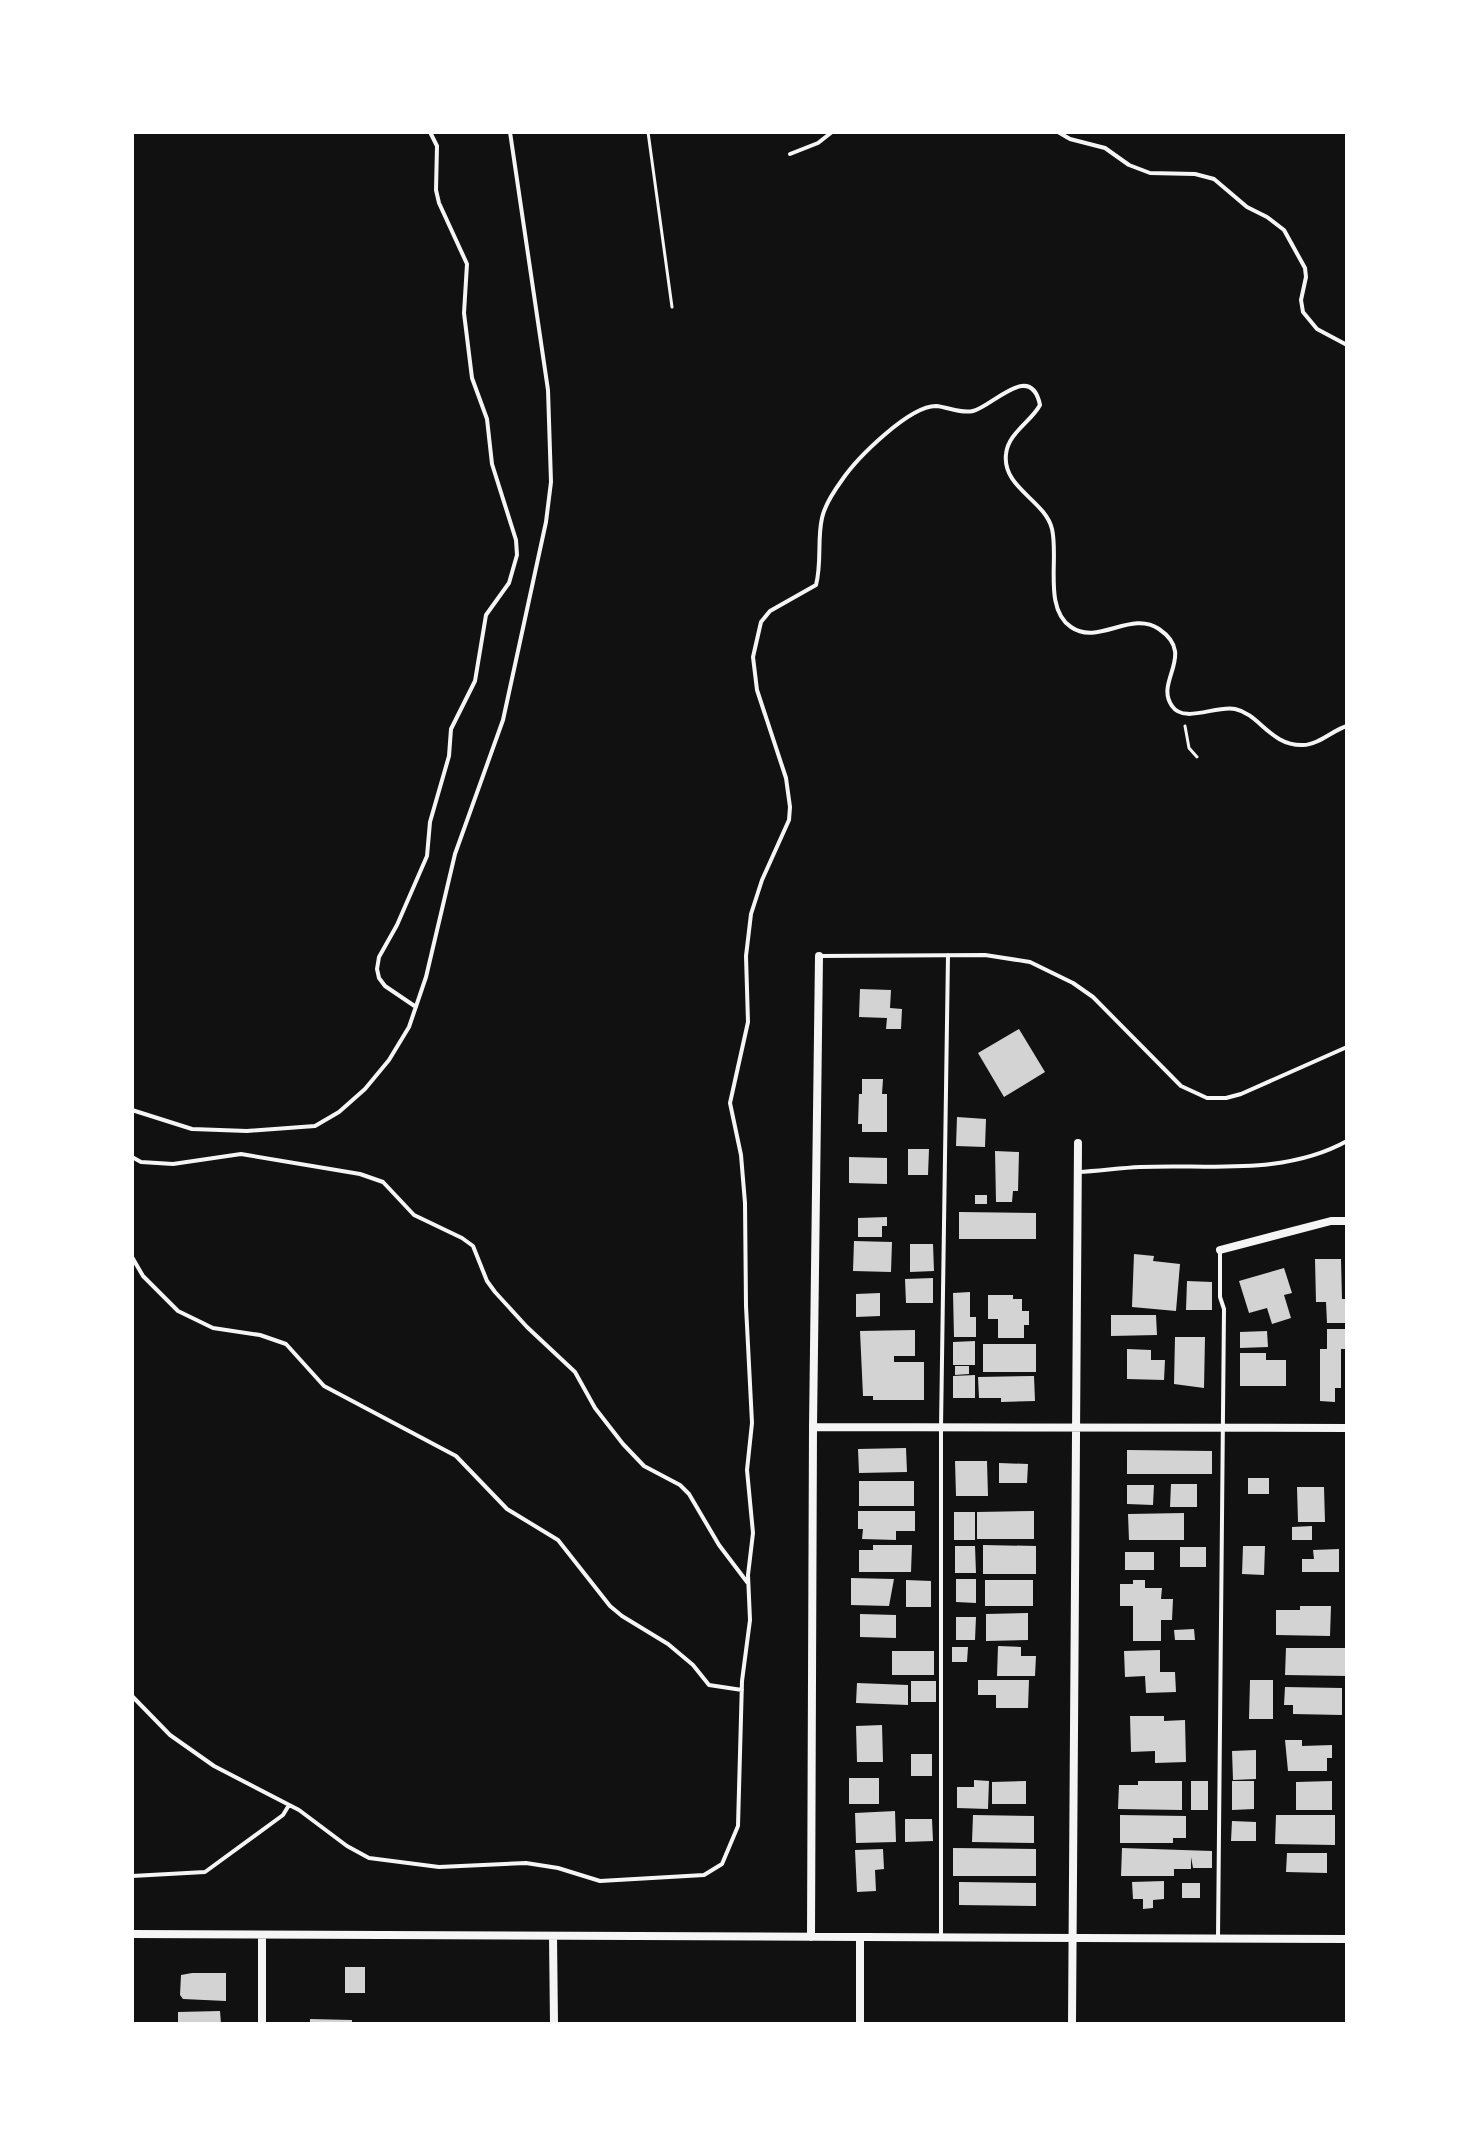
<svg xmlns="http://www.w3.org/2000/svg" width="1479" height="2156" font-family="'IBM Plex Serif',serif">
	<rect width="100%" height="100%" fill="#111"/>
	<path fill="#d3d3d3" d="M860 989 891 990 890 1008 902 1009 901 1029H886L887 1018 859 1017Z
		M1019 1029 1045 1072 1004 1097 978 1053Z
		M862 1079H883L882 1094H887V1132H862V1124H858L859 1094H862Z
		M957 1117 986 1119 985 1147 956 1146Z
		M908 1149H929L928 1175H908Z
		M995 1151 1019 1152 1018 1191H1013L1012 1202H996Z
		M849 1157 887 1158V1184L849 1183Z
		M975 1195H987V1204H975Z
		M959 1212 1036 1213V1239H959Z
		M887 1217V1226H882V1237H858V1218Z
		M854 1241 892 1242 891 1272 853 1271Z
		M910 1244H933L934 1271 910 1272Z
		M1134 1254 1154 1256 1153 1261 1180 1264 1176 1311 1132 1307Z
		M1315 1259H1341L1342 1299H1347V1323H1327L1326 1302H1316Z
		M1284 1268 1292 1293 1284 1295 1291 1318 1272 1324 1267 1308 1249 1313 1239 1281Z
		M933 1278V1303H906L905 1279Z
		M1187 1281 1212 1282V1310H1186Z
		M970 1292V1317H976V1337H954L953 1293Z
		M880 1293V1316L856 1317V1294Z
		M988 1295H1013V1299H1022V1311H1029V1325H1024V1338H998V1319H988Z
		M1111 1315H1156L1157 1335 1111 1336Z
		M1327 1329H1347V1349H1341V1388H1335V1402L1320 1401V1349H1327Z
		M915 1330V1356H894V1362H924V1400H873V1396H863L860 1331Z
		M1267 1331 1268 1347 1240 1348V1332Z
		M1175 1337H1205L1204 1388 1174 1384Z
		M975 1341V1365H953V1342Z
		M983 1344H1036V1372H983Z
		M1127 1349 1151 1350V1360H1165L1164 1380 1127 1379Z
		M1240 1353H1266V1360H1286V1386H1240Z
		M955 1366H969V1374L955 1375Z
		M975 1375V1398H953V1376Z
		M1034 1376 1035 1401 1001 1402V1398H979L978 1377Z
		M906 1448 907 1472 859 1473 858 1449Z
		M1127 1450 1212 1451V1474H1127Z
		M955 1461H987L988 1496H956Z
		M999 1463 1028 1464 1027 1483H999Z
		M1248 1478H1269V1494H1248Z
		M859 1481H914V1506H859Z
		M1171 1484H1197V1507H1170Z
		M1127 1485H1154L1153 1505 1127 1504Z
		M1297 1487H1324L1325 1522H1298Z
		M858 1511H915V1531H896V1540L862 1539 863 1529H858Z
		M1034 1511V1539H977V1512Z
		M954 1512H975V1540H954Z
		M1184 1513V1540H1129L1128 1514Z
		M1312 1526V1540H1292V1527Z
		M873 1545H912L911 1572H859V1550H873Z
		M983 1545 1036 1546V1574H983Z
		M955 1546H975L976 1573H955Z
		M1243 1546H1265L1264 1575 1242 1574Z
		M1180 1547H1206V1567H1180Z
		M1339 1549V1572H1302V1559H1314L1313 1550Z
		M1125 1552H1154V1570H1125Z
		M851 1578 894 1579 889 1606 851 1605Z
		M956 1579H976V1603L956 1602Z
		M906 1580 931 1581V1607H906Z
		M985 1580H1033V1606H985Z
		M1133 1580H1145V1588H1162L1161 1599H1173L1172 1620H1161V1641H1133V1606H1120V1584H1133Z
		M1300 1606H1331L1330 1636 1276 1635V1610H1300Z
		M1028 1613V1640L986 1641V1614Z
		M860 1614 896 1615V1638L860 1637Z
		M956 1617H976L975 1640H956Z
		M1194 1629 1195 1640H1175L1174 1630Z
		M998 1646 1021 1647V1656H1036L1035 1676H997Z
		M952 1647H968L967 1662H952Z
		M1286 1648H1347V1676L1285 1675Z
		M1160 1650V1672H1175L1176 1692 1146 1693 1145 1676 1125 1677 1124 1651Z
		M892 1651H934V1675H892Z
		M978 1680H1029L1028 1708H996V1695H978Z
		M1250 1680H1273V1719H1249Z
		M911 1681H936V1702H911Z
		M857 1683 908 1685V1705L856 1703Z
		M1285 1687 1342 1688V1715L1293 1714V1705H1284Z
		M1130 1716H1164V1721L1185 1720 1186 1762 1155 1763V1751L1131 1752Z
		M882 1725 883 1762H857L856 1726Z
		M1285 1740H1302V1746L1332 1745V1758H1327V1771H1288Z
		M1256 1750V1779L1233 1780 1232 1751Z
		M911 1754H932V1776H911Z
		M849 1778H879V1804H849Z
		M974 1780 989 1781 988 1809 957 1808V1787H974Z
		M1026 1781V1804H992V1782Z
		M1138 1781H1182V1810L1118 1809 1119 1785H1138Z
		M1191 1781H1208V1810H1191Z
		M1232 1781H1254V1809L1232 1810Z
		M1332 1781V1810H1296V1782Z
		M895 1811 896 1842 856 1843 855 1813Z
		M973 1815 1034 1816V1843L972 1842Z
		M1120 1815 1186 1816V1838H1173V1843H1120Z
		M1276 1815H1335V1845L1275 1844Z
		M905 1819H932L933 1841 905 1842Z
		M1232 1821 1256 1822V1841H1231Z
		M953 1848 1036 1849V1876H953Z
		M1122 1848 1212 1851V1868H1193L1191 1857V1869H1174V1876H1121Z
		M883 1849 884 1869 875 1870 876 1891 857 1892 855 1850Z
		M1287 1853H1327V1873L1286 1872Z
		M1164 1881V1899L1153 1900V1908L1143 1909V1899H1133L1132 1882Z
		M959 1882 1036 1883V1906L959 1905Z
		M1182 1883H1200V1898H1182Z
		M345 1967H365V1993H345Z
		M192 1973H226V2001L183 1999 180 1995 181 1975Z
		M220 2011 221 2024H178V2012Z
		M310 2019 352 2020V2024H310Z"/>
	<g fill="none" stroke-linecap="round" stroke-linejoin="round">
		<path stroke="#f5f5f5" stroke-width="3" d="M648 132 672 307
			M1185 726 1189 748 1197 757"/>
		<path stroke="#f5f5f5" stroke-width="4" d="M1058 132 1070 139 1105 148 1129 165 1150 173 1195 174 1214 179 1247 207 1267 217 1284 230 1305 268 1306 277 1301 300 1303 312 1317 329 1347 345
			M790 154 818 143 832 132
			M819 956 985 955 1030 962 1073 983 1093 997 1181 1086 1207 1098H1226L1241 1094 1347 1047
			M416 1007 385 986 379 978 377 969 379 957 397 925 427 856 430 822 449 756 451 729 475 681 486 615 509 583 517 555 516 540 492 464 487 419 472 378 464 313 467 264 439 203 436 190 437 146 430 132
			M132 1110 192 1129 247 1131 315 1126 339 1112 365 1089 389 1060 409 1027 426 977 455 854 503 720 546 522 551 482 548 390 510 132
			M132 1157 141 1162 173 1164 241 1154 360 1174 383 1182 414 1215 462 1238 473 1246 487 1281 495 1292 527 1327 575 1372 595 1408 623 1444 644 1466 680 1485 689 1494 719 1545 747 1582
			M1078 1172C1099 1171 1119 1168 1140 1167 1209 1164 1284 1176 1347 1141
			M132 1257 143 1276 178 1311 213 1328 260 1335 286 1344 324 1386 456 1456 507 1509 558 1540 610 1606 622 1616 668 1644 693 1665 709 1685 742 1690
			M132 1696 170 1735 214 1766 299 1810 347 1846 369 1858 439 1867 526 1863 558 1868 600 1881 704 1875 722 1864 738 1826 742 1681 750 1620 748 1575 753 1533 747 1470 752 1423 746 1306 745 1203 741 1155 730 1103 748 1022 746 956 751 914 762 880 789 820 790 807 786 778 757 690 753 657 761 622 770 611 816 585C822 562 817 540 822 518 825 504 834 491 842 480 857 458 909 406 936 406 948 407 961 414 973 411 993 406 1031 361 1040 405 1031 422 1008 433 1006 454 1002 488 1045 500 1052 529 1059 558 1043 608 1071 627 1098 646 1131 610 1159 629 1197 655 1154 681 1172 706 1184 724 1216 705 1235 709 1260 714 1270 746 1303 745 1318 745 1333 730 1347 726
			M132 1876 205 1872 283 1815 289 1805
			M941 1935V1427L948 955
			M1218 1938 1224 1309 1220 1297V1250"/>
		<path stroke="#f5f5f5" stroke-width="8" d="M1220 1250 1331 1221H1347
			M813 1427 1347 1428
			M132 1934 1347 1939
			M553 1936 554 2024
			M811 1937 813 1427 819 956
			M860 1938V2024
			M262 2024V1935
			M1072 2024 1078 1143"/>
	</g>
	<rect width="1479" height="2156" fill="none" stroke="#ffffff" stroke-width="268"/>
</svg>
